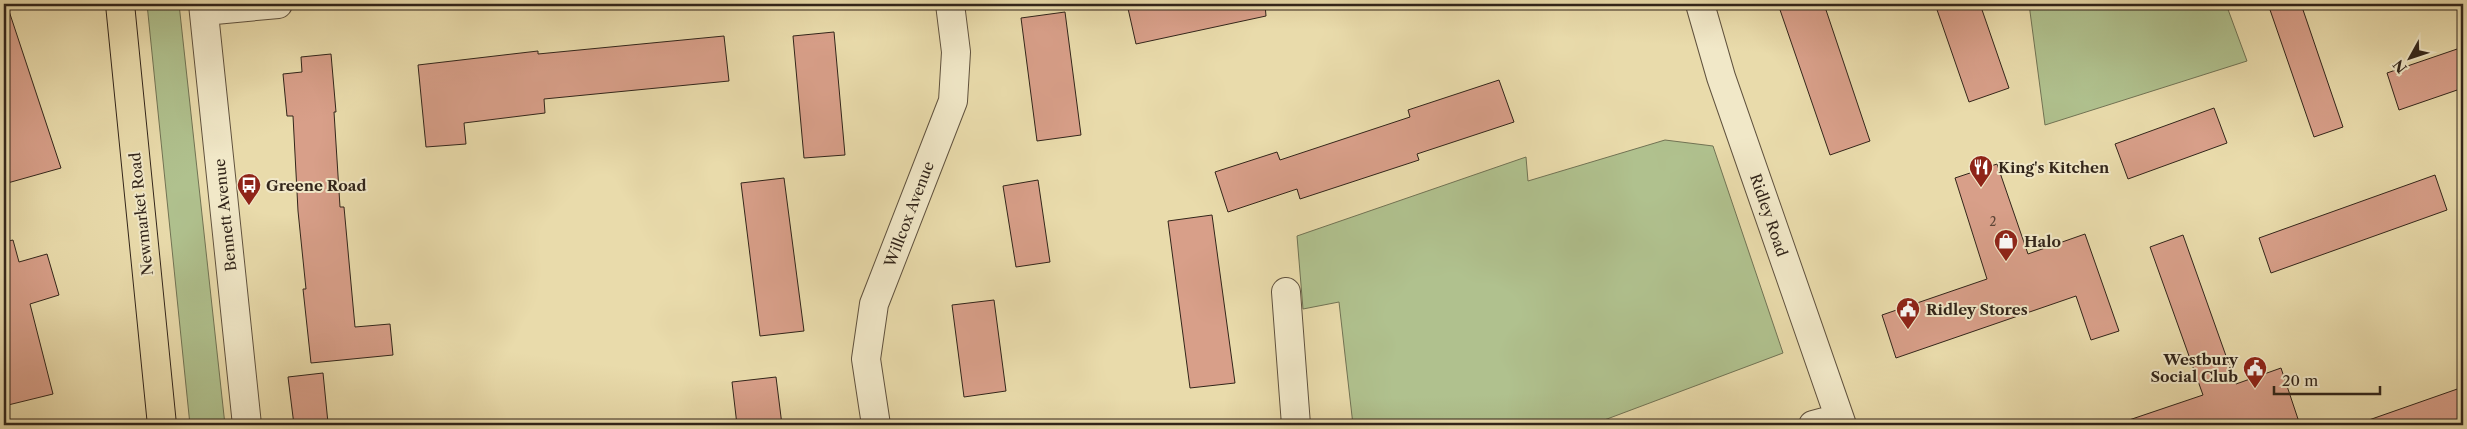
<svg xmlns="http://www.w3.org/2000/svg" width="2467" height="429" font-family="'Libre Caslon Text',serif">
	<rect width="100%" height="100%" fill="#e9dbab"/>
	<filter id="stains"><feTurbulence type="fractalNoise" baseFrequency=".004" numOctaves="4"/><feColorMatrix values="0 0 0 0 .2 0 0 0 0 .09 0 0 0 0 .02 0 0 0 .5 -.17"/></filter>
	<radialGradient id="worn" r=".72"><stop offset=".6" stop-color="#630" stop-opacity="0"/><stop offset="1" stop-color="#630" stop-opacity=".3"/></radialGradient>
	<path fill="#b0c18e" stroke="#717354" d="M147 4H179L225 425H190Z
		M2029 4H2226L2247 61 2045 125Z
		M1665 140 1713 146 1783 353 1591 425H1353L1339 302 1303 309 1297 236 1526 157 1528 181Z"/>
	<path fill="#d89f89" stroke="#32251a" d="M1127 4H1265L1266 16 1136 44Z
		M1778 4H1824L1870 141 1830 155Z
		M1935 4H1980L2009 88 1969 102Z
		M2268 4H2301L2343 127 2314 137Z
		M8 8 61 168 4 184V9Z
		M1065 12 1081 135 1037 141 1021 18Z
		M834 32 845 155 804 158 793 36Z
		M724 36 729 81 544 99 545 113 464 123 466 144 426 147 418 65 538 51V54Z
		M2463 47V88L2399 110 2387 73Z
		M331 54 336 112H334L340 207H344L355 327 390 324 393 355 311 363 303 289H306L298 211 293 116H287L283 74 302 72 301 57Z
		M1499 80 1514 122 1417 154 1419 160 1300 199 1297 189 1228 212 1215 172 1277 152 1280 160 1410 117 1408 110Z
		M2214 108 2227 143 2128 179 2115 144Z
		M1997 164 2028 254 2085 234 2119 331 2091 340 2076 296 1896 358 1882 315 1987 279 1955 178Z
		M2435 175 2447 210 2271 273 2259 238Z
		M784 178 804 331 760 336 741 183Z
		M1038 180 1050 262 1016 267 1003 186Z
		M1212 215 1235 383 1190 388 1168 221Z
		M2183 235 2236 384 2281 368 2300 425H2129V420L2203 395 2150 247Z
		M13 240 19 262 47 254 59 295 30 304 53 394 4 406V242Z
		M994 300 1006 391 964 397 952 305Z
		M323 373 328 423 294 425 288 377Z
		M776 377 782 425H737L732 382Z
		M2463 387V425H2367L2366 421Z"/>
	<g fill="none" stroke-linecap="round" stroke-linejoin="round">
		<g stroke="#60523e" stroke-width="30">
			<path id="street" d="M203 4 247 425
				M1700 4 1721 77 1842 425
				M204 11 278 4
				M1286 292 1296 425
				M876 425 866 359 874 304 953 101 956 52 950 4
				M1813 425 1839 418"/>
		</g>
		<g stroke="#32251a" stroke-width="30">
			<path id="primary" d="M120 4 162 425"/>
		</g>
		<use href="#street" stroke="#f1e8c8" stroke-width="28"/>
		<use href="#primary" stroke="#e9dbab" stroke-width="28"/>
	</g>
	<defs>
		<g id="restaurant-pin" transform="scale(1.25)"><path d="M0 17L-7.5 6A9.5 9.5 0 1 1 7.5 6Z" fill="#8f2418" stroke="#f1e8c8"/><path d="M-5-6h1v4h1v-4h1v4h1v-4h1v5L-1.5 .5V6h-2V.5L-5-1ZM5-6V6H3V1.5H1.5Q1.5-4 5-6Z" fill="#fff"/></g>
		<g id="bus-pin" transform="scale(1.25)"><path d="M0 17L-7.5 6A9.5 9.5 0 1 1 7.5 6Z" fill="#8f2418" stroke="#f1e8c8"/><path d="M-5-6H5V4H4V6H2V4H-2V6H-4V4H-5ZM-3.5-4V0h7V-4ZM-3.5 1.2v1.5H-2V1.2ZM2 1.2v1.5H3.5V1.2Z" fill="#fff"/></g>
		<g id="shop-pin" transform="scale(1.25)"><path d="M0 17L-7.5 6A9.5 9.5 0 1 1 7.5 6Z" fill="#8f2418" stroke="#f1e8c8"/><path d="M-5-2.5h2.3a2.7 3.5 0 0 1 5.4 0H5L5.5 6h-11ZM-1.5-2.5h3a1.5 2.3 0 0 0-3 0Z" fill="#fff"/></g>
		<g id="civic-pin" transform="scale(1.25)"><path d="M0 17L-7.5 6A9.5 9.5 0 1 1 7.5 6Z" fill="#8f2418" stroke="#f1e8c8"/><path d="M-.6-6.5H3V-4.5H.6V-3L4-1V1h2V6H-6V1h2V-1L-.6-3ZM-1.2 2.5V6h2.4V2.5Z" fill="#fff"/></g>
	</defs>
	<g fill-rule="evenodd">
		<use href="#restaurant-pin" x="1981" y="167"/>
		<use href="#bus-pin" x="249" y="185"/>
		<use href="#shop-pin" x="2006" y="241"/>
		<use href="#civic-pin" x="1908" y="309"/>
		<use href="#civic-pin" x="2255" y="368"/>
	</g>
	<g text-anchor="middle" dominant-baseline="central" stroke-width="4" stroke-linejoin="round" paint-order="stroke">
		<g font-size="12" fill="#5c4436">
			<text x="1993" y="221">2</text>
		</g>
		<g font-size="15" font-weight="bold" fill="#32251a" stroke="#f1e8c8" text-anchor="start">
			<text x="1998" y="167">King's Kitchen</text>
			<text x="266" y="185">Greene Road</text>
			<text x="2024" y="241">Halo</text>
			<text x="1926" y="309">Ridley Stores</text>
			<text x="2238" y="359" text-anchor="end">Westbury<tspan x="2238" dy="17">Social Club</tspan></text>
		</g>
		<g font-size="15" fill="#32251a" stroke="#f1e8c8">
			<text transform="translate(141 214) rotate(-96)">Newmarket Road</text>
			<text transform="translate(909 214) rotate(-69)">Willcox Avenue</text>
			<text transform="translate(225 215) rotate(-96)">Bennett Avenue</text>
			<text transform="translate(1769 215) rotate(71)">Ridley Road</text>
		</g>
	</g>
	<rect width="2467" height="429" fill="none" stroke="#e9dbab" stroke-width="20"/>
	<rect x="5" y="5" width="2457" height="419" fill="none" stroke="#32251a" stroke-width="2.5"/>
	<rect x="10" y="10" width="2447" height="409" fill="none" stroke="#32251a"/>
	<g transform="translate(2410 58) rotate(230)" stroke="#f1e8c8" stroke-width="4" paint-order="stroke">
	<path d="M0-4L9 19L0 12L-9 19Z" fill="#32251a"/>
	<text y="-8" font-size="14" font-weight="bold" text-anchor="middle" fill="#32251a">N</text>
	</g>
	<path d="M2274 386v8h106v-8" fill="none" stroke="#32251a" stroke-width="2.5"/>
	<text x="2282" y="386" font-size="15" fill="#32251a" stroke="#f1e8c8" stroke-width="4" paint-order="stroke">20 m</text>
	<rect width="100%" height="100%" filter="url(#stains)"/>
	<rect width="100%" height="100%" fill="url(#worn)"/>
</svg>
